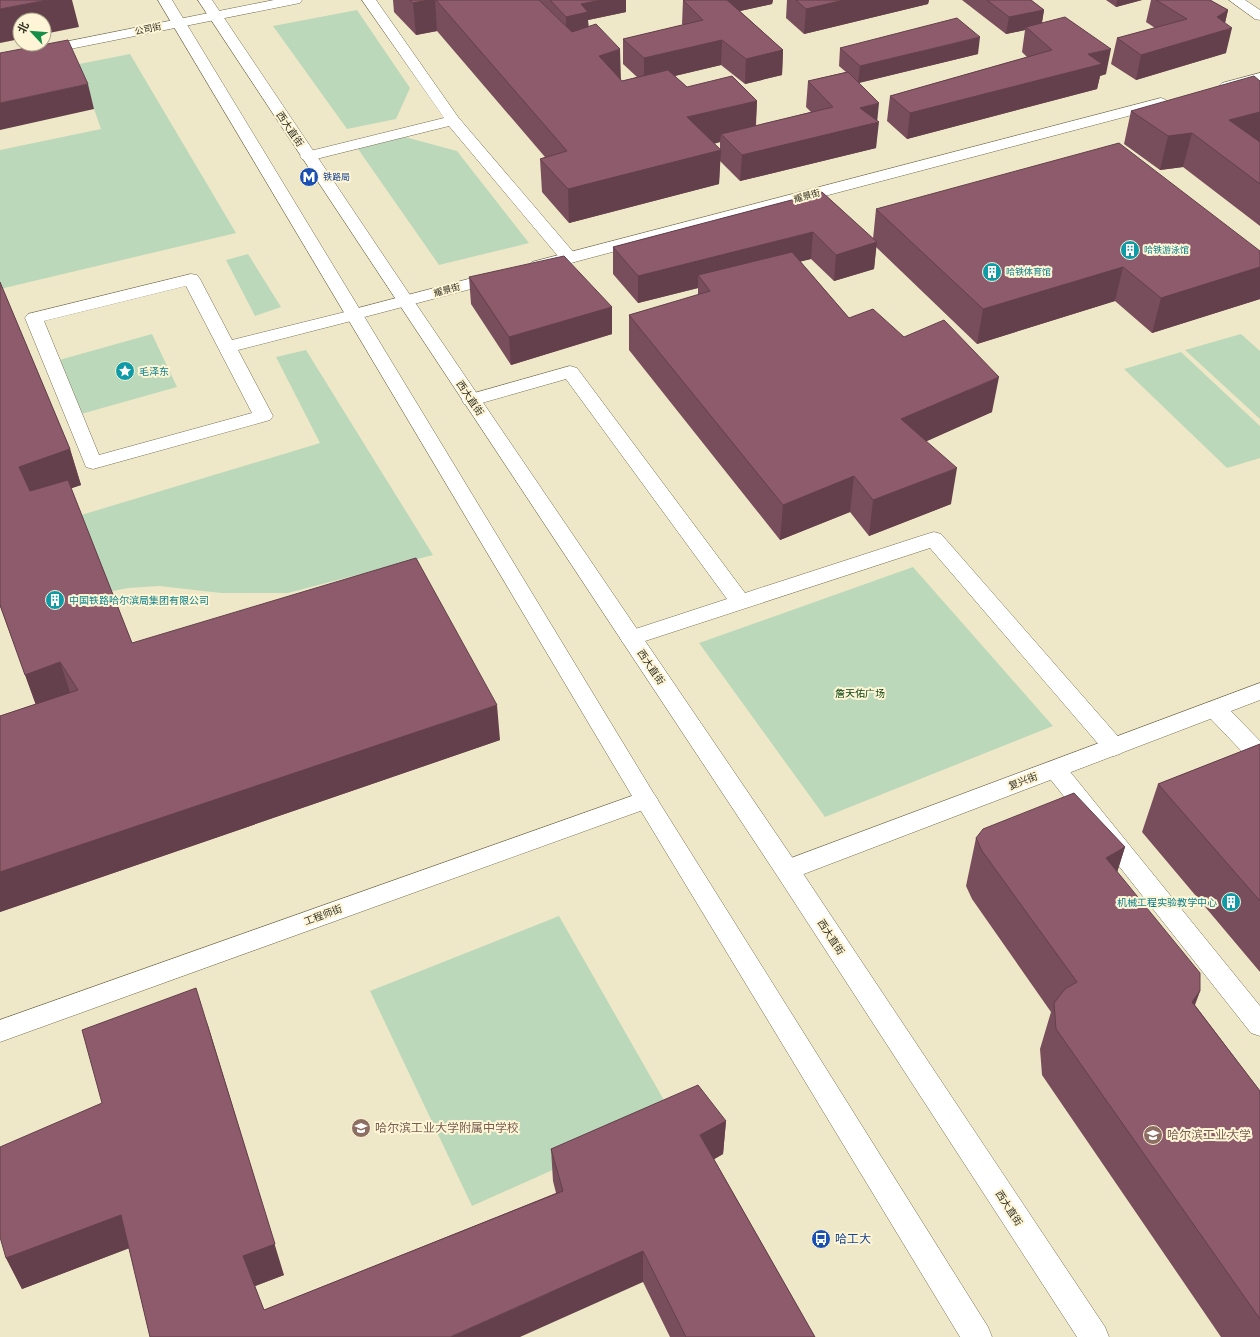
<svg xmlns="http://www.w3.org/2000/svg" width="1260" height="1337" font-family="'Archivo Narrow','Noto Sans SC',sans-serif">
	<rect width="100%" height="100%" fill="#efe8c8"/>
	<path fill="#bbd9ba" d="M357 10 410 88 396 119 347 129 273 26Z
		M130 54 236 233 0 289V150L101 129 94 109 74 65Z
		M405 137 457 151 529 243 439 265 358 149Z
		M248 254 281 307 255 316 226 260Z
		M152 334 177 387 74 416 52 362Z
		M1241 334 1260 351V419L1185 350Z
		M306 350 433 555 288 593H221L159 586 128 588 108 592 78 516 320 443 276 357Z
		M1181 352 1260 426V458L1227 468 1124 369Z
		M913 567 1053 726 825 817 699 643Z
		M559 916 673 1116 472 1206 370 991Z"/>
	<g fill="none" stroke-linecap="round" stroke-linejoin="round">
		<g stroke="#756e52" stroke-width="1">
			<path id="lane" d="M362 0H376L458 117 575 254 578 258 575 262 569 263 563 262 449 126 308 161 302 159 300 156 302 153 444 118Z
				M191 274 197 275 200 279 232 340 353 310 359 311 362 315 359 319 238 350 273 416 270 420 93 469 86 467 25 318 28 314ZM186 286 252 413 99 455 44 321Z
				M570 366 577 368 745 593 927 534 934 532 941 534 1122 741 1125 747 1122 753 1114 756 1106 753 930 548 639 643 631 646 623 643 620 638 623 633 727 599 566 379 471 406 464 404 462 400 464 396Z
				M1215 701 1223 703 1260 741V765L1252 762 1207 715 1204 709 1207 703Z
				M1055 760 1063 763 1260 1006V1036L1251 1033 1047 775 1043 769 1047 763Z"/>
		</g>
		<g stroke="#756e52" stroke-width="1">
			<path id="secondary" d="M274 0H302L300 3 0 63V55Z
				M1229 0H1245L1260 10V20L1255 19Z
				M1260 73V82L1227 91 1222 89 1219 86 1222 83Z
				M1161 98 1166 100 1169 103 1166 106 544 270 538 271 532 270 529 266 532 262Z
				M499 271 505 272 508 276 505 280 353 320 347 319 344 315 347 311Z
				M1260 683V700L796 877 787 880 778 877 775 870 778 863Z
				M646 791 654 794 658 800 654 806 0 1042V1020Z"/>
		</g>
		<g stroke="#756e52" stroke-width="1">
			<path id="primary" d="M158 0H172L654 794 988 1327 992 1337H960L638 806Z
				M198 0H212L414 301 796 863 1105 1327 1109 1337H1077L778 877Z"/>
		</g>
		<use href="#lane" fill="#fff" fill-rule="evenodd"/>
		<use href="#secondary" fill="#fff" fill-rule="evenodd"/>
		<use href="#primary" fill="#fff" fill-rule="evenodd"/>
	</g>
	<path fill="#794e5c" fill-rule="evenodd" d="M393 0H627H626V12L588 20V27L622 81 637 77 623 64V39L683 25 682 24 683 0H773L772 4 740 11 783 50 782 75 745 84 721 65 675 76 687 87 757 101 756 126 811 112 806 107 808 81 846 72 839 66 840 48 978 54 859 83 877 121 876 148 740 181 720 161 719 184 569 223 542 192 540 159 545 157 437 31 416 35 394 12ZM720 142V149L714 144Z
		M787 0H929L928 4 804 34 786 18Z
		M962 0H1031L1044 10 1042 23 1106 74 1100 76 1097 89 907 139 887 121 890 96 1027 57 1022 52 1025 30 1006 34Z
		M1106 0H1142L1116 7Z
		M1151 0H1210L1228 10 1225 23 1226 53 1136 80 1111 64 1117 38 1155 28 1146 22Z
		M1260 81V226L1183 167 1160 170 1124 144 1131 111Z
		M822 192 873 239 876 209 1260 251V299L1152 333 1115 301 977 344 876 247 874 269 834 281 811 259 800 261 849 318 904 337 992 412 926 441 951 504 869 536 850 512 780 540 629 350V315L698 295V288L638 303 613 274V247Z
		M469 277 612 307V334L511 365 471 304Z
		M0 282 70 449 81 485 71 488 132 643 500 740 0 912V716L36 704 0 606Z
		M1260 744V972L1142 832 1158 784Z
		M976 838 1125 847 1117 872 1200 991 1195 1005 1260 1091V1337H1221L1042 1075 1040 1049 1051 1012 972 899 966 886Z
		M726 1121 723 1154 714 1159 815 1337H670L643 1282 150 1337 129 1248 22 1289 6 1258 0 1147 284 1275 255 1286 264 1310 556 1193 553 1181 551 1149Z"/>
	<path fill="#63404b" d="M47 0H72L79 27 44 34V20H20V39L0 43V9Z
		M429 0H435L437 31 416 35 413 3Z
		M602 0H627H626V12L588 20 589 29 566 34V17L581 4Z
		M717 0H773L772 4 717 16Z
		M844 0H929L928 4 804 34 806 9Z
		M1117 0H1142L1116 7Z
		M1044 10 1041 27H1026L1025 30 1006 34 1009 17Z
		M1228 10 1223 31 1232 28 1226 53 1136 80 1141 55 1217 17Z
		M980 37 978 54 858 83 860 66Z
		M722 40 721 65 644 83V58Z
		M620 49 621 81 599 56Z
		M1111 49 1106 74 1100 76 1097 89 907 139 910 113 1088 54Z
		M783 50 782 75 745 84 746 59Z
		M88 84 94 109 0 130V103Z
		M757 101 755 134H721L720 142 686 150 687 117Z
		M879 103 877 123 879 122 876 148 740 181 742 155 860 108Z
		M1260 112V143L1229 120Z
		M1192 133 1183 167 1160 170 1168 136Z
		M721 150 719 184 569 223 568 189Z
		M813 232 811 259 706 286 698 275V288L638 303V276Z
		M877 242 874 269 834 281 836 255Z
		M1123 267 1115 301 977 344 983 309Z
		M1260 267V299L1152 333 1161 298Z
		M612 307V334L511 365 509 337Z
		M999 377 992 412 896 455 901 419Z
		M70 449 81 485 30 503 19 467Z
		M957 468 951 504 869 536 873 500Z
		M854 476 850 512 780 540 783 505Z
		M60 662 72 698 38 711 25 675Z
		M497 705 500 740 0 912V872Z
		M1125 847 1110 895 1106 858Z
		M1200 991 1182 1037 1192 1002Z
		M207 1022 284 1275 253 1287 243 1256Z
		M726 1121 723 1154 699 1168 700 1135Z
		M121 1215 135 1246 22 1289 6 1258Z
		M643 1251V1282L520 1337H450Z"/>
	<path fill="#8d5b6b" stroke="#63404b" d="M0 0H47L0 9Z
		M410 0H429L413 3Z
		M436 0H539L572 32 596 24 620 49 599 56 622 81 668 70 687 87 732 76 757 101 687 117 721 150 568 189 540 159 567 151Z
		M550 0H602L581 4 588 12 566 17Z
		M683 0H727L783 50 746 59 722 40 644 58 623 39 703 20Z
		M796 0H844L806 9Z
		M987 0H1031L1044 10 1009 17Z
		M1156 0H1210L1228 10 1217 17 1232 28 1141 55 1117 38 1187 19Z
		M1065 17 1111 49 1088 54 1102 64 910 113 890 96 1052 50 1026 27Z
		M957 18 980 37 860 66 840 48Z
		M68 40 88 84 0 103V53Z
		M848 72 879 103 860 108 879 122 742 155 721 134 833 107 808 81Z
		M1254 76 1260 81V112L1229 120 1260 142V184L1192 133 1168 136 1131 111Z
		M1119 143 1260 251V267L1161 298 1123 267 983 309 876 209Z
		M822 192 877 242 836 255 813 232 638 276 613 247Z
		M792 252 849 318 873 309 904 337 944 320 999 377 901 419 957 468 873 500 854 476 783 505 629 315 710 291 698 275Z
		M564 256 612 307 509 337 469 277Z
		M0 282 70 449 19 467 30 491 68 480 132 643 416 558 497 705 0 872V716L78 690 60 662 25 675 0 605Z
		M1260 744V901L1158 784Z
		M1074 793 1125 847 1106 858 1200 973V991L1192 1002 1260 1091V1319L1056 1029 1054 1003 1065 989 1077 982 982 851 976 838 983 829Z
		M196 988 275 1244 243 1256 264 1310 563 1191 551 1149 698 1085 726 1121 700 1135 815 1337H686L643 1251 450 1337H150L121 1215 6 1258 0 1237V1147L102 1103 82 1030Z"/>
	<defs>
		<g id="metro-disc" transform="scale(1)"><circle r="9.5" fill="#1a4fb4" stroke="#fdf5d5"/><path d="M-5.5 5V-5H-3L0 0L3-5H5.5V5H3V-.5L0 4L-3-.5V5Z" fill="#fff"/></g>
		<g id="building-disc" transform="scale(1)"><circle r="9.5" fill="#0f9aa8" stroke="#fdf5d5"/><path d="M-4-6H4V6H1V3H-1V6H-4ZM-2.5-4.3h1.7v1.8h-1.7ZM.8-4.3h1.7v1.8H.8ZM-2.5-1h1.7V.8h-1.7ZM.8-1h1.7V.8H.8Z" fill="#fff"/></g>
		<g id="sight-disc" transform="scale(1)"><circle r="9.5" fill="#0f9aa8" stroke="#fdf5d5"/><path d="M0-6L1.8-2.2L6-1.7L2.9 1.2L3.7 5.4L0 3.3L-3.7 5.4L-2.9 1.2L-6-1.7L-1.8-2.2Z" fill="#fff"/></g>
		<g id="school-disc" transform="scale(1)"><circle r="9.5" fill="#8d6e63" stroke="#fdf5d5"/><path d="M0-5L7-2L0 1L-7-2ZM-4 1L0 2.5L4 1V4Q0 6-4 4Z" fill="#fff"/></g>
		<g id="university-disc" transform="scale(1)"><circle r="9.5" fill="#8d6e63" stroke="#fdf5d5"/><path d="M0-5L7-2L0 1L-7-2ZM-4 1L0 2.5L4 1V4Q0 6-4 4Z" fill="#fff"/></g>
		<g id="bus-disc" transform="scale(1)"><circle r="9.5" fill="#1a4fb4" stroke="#fdf5d5"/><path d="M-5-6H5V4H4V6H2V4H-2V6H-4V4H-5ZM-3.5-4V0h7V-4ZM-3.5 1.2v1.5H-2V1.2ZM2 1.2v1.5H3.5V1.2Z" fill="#fff"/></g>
	</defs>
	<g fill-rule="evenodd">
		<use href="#metro-disc" x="309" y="177"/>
		<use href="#building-disc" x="1130" y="250"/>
		<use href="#building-disc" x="992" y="272"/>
		<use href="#sight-disc" x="125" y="371"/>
		<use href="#building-disc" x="55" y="600"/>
		<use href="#building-disc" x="1231" y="902"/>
		<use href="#school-disc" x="361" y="1128"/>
		<use href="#university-disc" x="1153" y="1135"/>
		<use href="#bus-disc" x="821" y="1239"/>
	</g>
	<g text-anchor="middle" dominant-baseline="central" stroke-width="4" stroke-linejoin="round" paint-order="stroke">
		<g font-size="9" fill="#363326" stroke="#fdf5d5">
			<text transform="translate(148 29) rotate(-12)">公司街</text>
			<text transform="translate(807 196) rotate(-15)">耀景街</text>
			<text transform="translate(447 290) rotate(-15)">耀景街</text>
		</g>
		<g font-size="9" fill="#164399" stroke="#fdf5d5" text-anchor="start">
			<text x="323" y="177">铁路局</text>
		</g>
		<g font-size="9" fill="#0d838f" stroke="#fdf5d5" text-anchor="start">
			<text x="1144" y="250">哈铁游泳馆</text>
			<text x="1006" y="272">哈铁体育馆</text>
		</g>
		<g font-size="10" fill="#363326" stroke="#fdf5d5">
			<text transform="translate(290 129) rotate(56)">西大直街</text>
			<text transform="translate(470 398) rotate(56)">西大直街</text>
			<text transform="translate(651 667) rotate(56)">西大直街</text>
			<text transform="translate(1023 781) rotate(-21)">复兴街</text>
			<text transform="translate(323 915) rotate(-20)">工程师街</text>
			<text transform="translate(831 937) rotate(57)">西大直街</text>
			<text transform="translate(1009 1208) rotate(57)">西大直街</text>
		</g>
		<g font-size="10" fill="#0d838f" stroke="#fdf5d5" text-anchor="start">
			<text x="139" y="371">毛泽东</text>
			<text x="69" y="600">中国铁路哈尔滨局集团有限公司</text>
			<text x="1217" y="902" text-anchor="end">机械工程实验教学中心</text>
		</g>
		<g font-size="10" fill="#09420e" stroke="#fdf5d5">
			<text x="860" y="693">詹天佑广场</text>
		</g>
		<g font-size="12" fill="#785e54" stroke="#fdf5d5" text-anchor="start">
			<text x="375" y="1128">哈尔滨工业大学附属中学校</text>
			<text x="1167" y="1135">哈尔滨工业大学</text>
		</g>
		<g font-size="12" fill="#164399" stroke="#fdf5d5" text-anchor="start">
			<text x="835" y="1239">哈工大</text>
		</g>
	</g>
	<g transform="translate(32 32) rotate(296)"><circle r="19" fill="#fdf5d5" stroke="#ada78f"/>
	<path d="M0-3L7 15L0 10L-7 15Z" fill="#158e49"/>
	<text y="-6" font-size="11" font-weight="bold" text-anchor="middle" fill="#363326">北</text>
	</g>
</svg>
